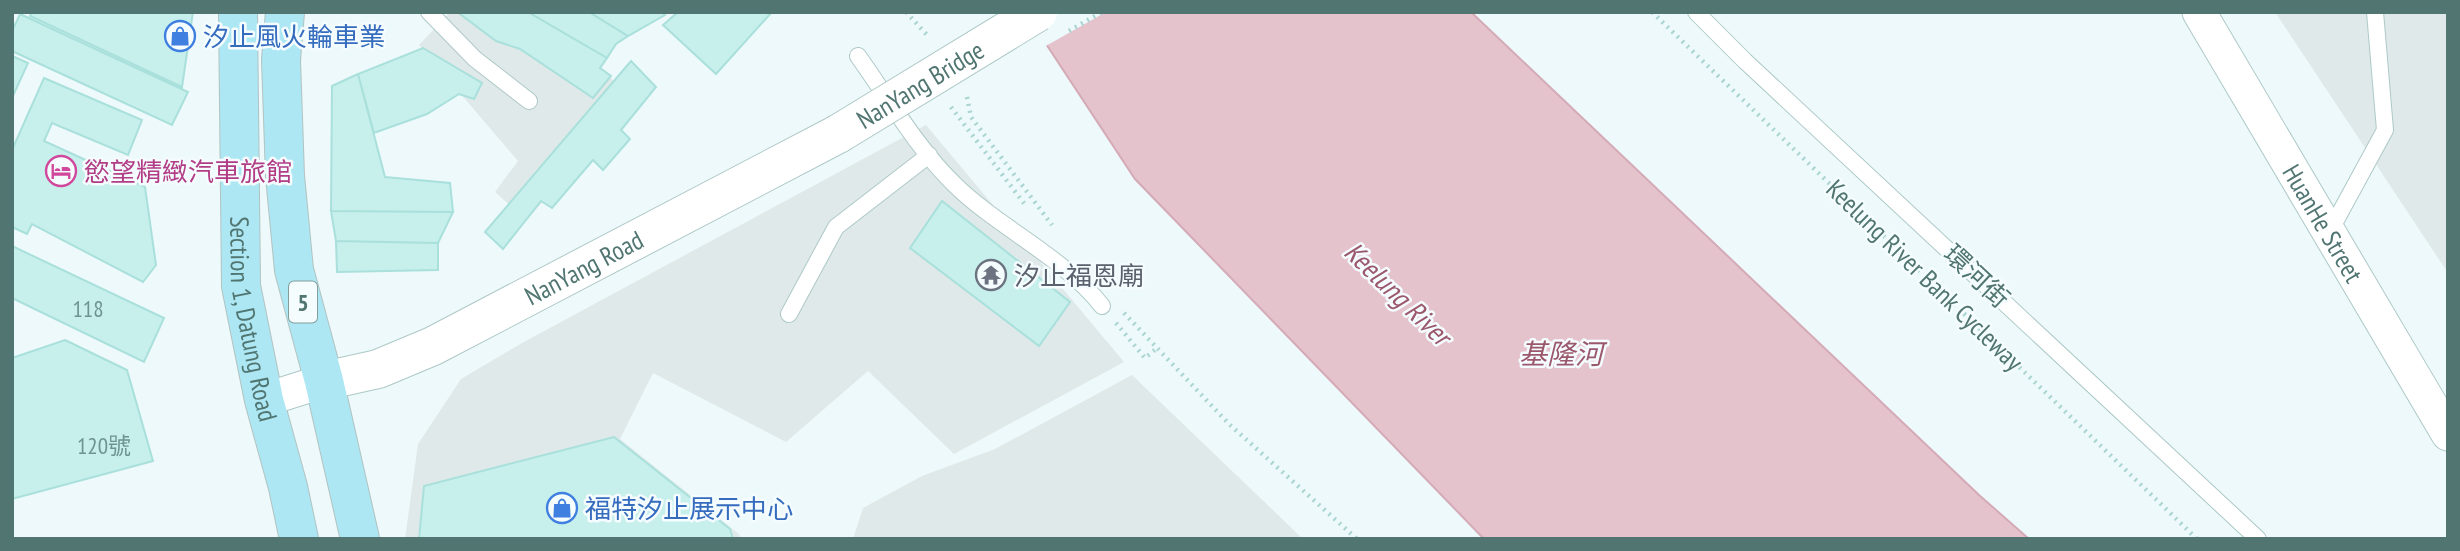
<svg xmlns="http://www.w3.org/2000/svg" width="2460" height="551" font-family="'PT Sans Narrow','Noto Sans TC',sans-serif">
	<rect width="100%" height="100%" fill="#edf9fb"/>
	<path fill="#dfe9e9" d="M450 12H476L603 71 632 97 527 220 495 192 518 161 419 45Z
		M2275 12H2448V273Z
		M926 125 1124 362 954 454 868 371 786 442 653 373 620 439 739 534 741 539H405L418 444 461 379 522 343Z
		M1132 375 1303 539H853L863 508 922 476 995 449Z"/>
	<path fill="#e4c3cd" stroke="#d5aab7" stroke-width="2" d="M1025 12H1471L1979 495 2029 539H1484L1135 179Z"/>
	<path fill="#edf9fb" d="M1021 12H1106L1044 47Z"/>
	<path fill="#c7efec" stroke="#a9e0db" stroke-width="2" d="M32 12H193L182 87 30 16Z
		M461 12H528L607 58 600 68 611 76 593 98 520 49 496 41 460 14Z
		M528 12H589L628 36 616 44 607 58Z
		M589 12H661L665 15 628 36Z
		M678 12H772L716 74 663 25Z
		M20 14 188 92 172 125 12 51V31Z
		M423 48 482 83 474 99 459 94 427 114 374 133 358 74Z
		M12 56 28 63 12 98Z
		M631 61 656 87 621 130 630 139 603 170 593 160 552 208 541 201 503 249 485 232Z
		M358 74 385 177 450 183 453 212 331 211 332 86Z
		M44 78 142 120 128 155 52 123 44 141 145 187 156 265 143 282 32 224 27 234 12 227V150Z
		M942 201 1070 302 1039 346 910 248Z
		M331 211 453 212 438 243 336 241Z
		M336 241 438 243V270L337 272Z
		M12 246 164 318 144 362 12 298Z
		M65 340 127 370 153 461 12 499V358Z
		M614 437 730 529 733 539H419L424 486Z"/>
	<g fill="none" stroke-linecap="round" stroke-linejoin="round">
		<g stroke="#adc9c7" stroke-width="18">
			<path id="service" d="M429 12 475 59 529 101
				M1696 12 1745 61 2258 539
				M858 56C888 98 917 148 954 184 996 226 1065 258 1102 306
				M2329 233 2385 130 2375 12
				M789 314 836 227 929 155"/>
		</g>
		<g stroke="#adc9c7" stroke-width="35">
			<g id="minor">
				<path id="s1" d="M2199 12 2448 434"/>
				<path d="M264 400 324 381"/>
			</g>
		</g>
		<g stroke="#adc9c7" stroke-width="40">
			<g id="tertiary">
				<path id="s2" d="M324 381 378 369 433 346 838 134"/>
			</g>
		</g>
		<g stroke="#b2c3c1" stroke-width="40">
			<g id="primary">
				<path id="s3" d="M238 12 241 286 264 400 288 487 299 539"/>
				<path d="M285 12 281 60 285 176 294 270 324 381 360 539"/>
			</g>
		</g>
		<path stroke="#aad4d1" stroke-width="4.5" stroke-dasharray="2 5" stroke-linecap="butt" d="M906 12 928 36
			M1652 12 2197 539
			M967 97 971 117 1052 225
			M951 107 1026 206
			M1124 313 1229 424 1357 539
			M1116 323 1145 358 1156 349"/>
		<use href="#service" stroke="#fff" stroke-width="16"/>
		<use href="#minor" stroke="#fff" stroke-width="33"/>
		<use href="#tertiary" stroke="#fff" stroke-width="38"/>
		<use href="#primary" stroke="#ade7f3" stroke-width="38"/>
		<g stroke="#adc9c7" stroke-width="40" stroke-linecap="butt">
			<g id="tertiary-bridge">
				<path id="s4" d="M838 134 1038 12"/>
			</g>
		</g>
		<path stroke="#aad4d1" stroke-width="4.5" stroke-dasharray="2 5" stroke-linecap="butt" d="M1069 31 1102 12"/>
		<use href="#tertiary-bridge" stroke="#fff" stroke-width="38"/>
	</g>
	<defs>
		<g id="shop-ring" transform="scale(1.575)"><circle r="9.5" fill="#f4fcfe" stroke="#3f7fe0" stroke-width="1.5"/><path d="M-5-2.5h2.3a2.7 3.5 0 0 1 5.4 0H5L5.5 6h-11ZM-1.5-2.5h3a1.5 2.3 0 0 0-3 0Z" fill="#3f7fe0"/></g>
		<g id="hotel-ring" transform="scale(1.575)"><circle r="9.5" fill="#f4fcfe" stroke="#d1479c" stroke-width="1.5"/><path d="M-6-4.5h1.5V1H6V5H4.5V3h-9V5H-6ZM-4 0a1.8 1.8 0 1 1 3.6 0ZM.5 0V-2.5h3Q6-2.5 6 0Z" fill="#d1479c"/></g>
		<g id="temple-ring" transform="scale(1.575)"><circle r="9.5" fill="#f4fcfe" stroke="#6b7280" stroke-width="1.5"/><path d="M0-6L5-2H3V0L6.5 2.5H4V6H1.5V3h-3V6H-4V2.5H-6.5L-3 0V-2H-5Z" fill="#6b7280"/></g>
	</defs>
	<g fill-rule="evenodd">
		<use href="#shop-ring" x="180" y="36"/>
		<use href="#hotel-ring" x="61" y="171"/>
		<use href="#temple-ring" x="991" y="275"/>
		<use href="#shop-ring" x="562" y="508"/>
	</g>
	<g text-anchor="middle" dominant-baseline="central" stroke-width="5" stroke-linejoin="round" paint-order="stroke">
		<g font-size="23" fill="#6e9490">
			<text x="88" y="308">118</text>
			<text x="104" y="445">120號</text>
		</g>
		<rect fill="#f4fcfe" stroke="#829e9c" stroke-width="2" x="289" y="281.5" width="28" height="41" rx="5"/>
		<g font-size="24" font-weight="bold" fill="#517672">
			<text x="303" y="302">5</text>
		</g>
		<g font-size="26" fill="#366cbe" stroke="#f4fcfe" text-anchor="start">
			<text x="203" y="36">汐止風火輪車業</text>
			<text x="585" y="508">福特汐止展示中心</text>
		</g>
		<g font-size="26" fill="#517672" stroke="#f4fcfe">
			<text stroke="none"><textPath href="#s4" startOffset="96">NanYang Bridge</textPath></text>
			<text stroke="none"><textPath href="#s1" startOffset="245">HuanHe Street</textPath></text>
			<text stroke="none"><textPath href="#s2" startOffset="285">NanYang Road</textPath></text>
			<text transform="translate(1925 275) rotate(44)">Keelung River Bank Cycleway</text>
			<text transform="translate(1977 276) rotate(43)">環河街</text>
			<text stroke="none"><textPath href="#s3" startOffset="308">Section 1, Datung Road</textPath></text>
		</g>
		<g font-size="26" fill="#b23c85" stroke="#f4fcfe" text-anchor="start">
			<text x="84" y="171">慾望精緻汽車旅館</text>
		</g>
		<g font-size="26" fill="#5b616d" stroke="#f4fcfe" text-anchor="start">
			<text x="1014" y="275">汐止福恩廟</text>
		</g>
		<g font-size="28" font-style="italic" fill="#9b576b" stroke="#f4fcfe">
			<text transform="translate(1398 293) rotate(44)">Keelung River</text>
			<text x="1561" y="353">基隆河</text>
		</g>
	</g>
	<rect width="2460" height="551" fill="none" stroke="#517672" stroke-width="28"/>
</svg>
